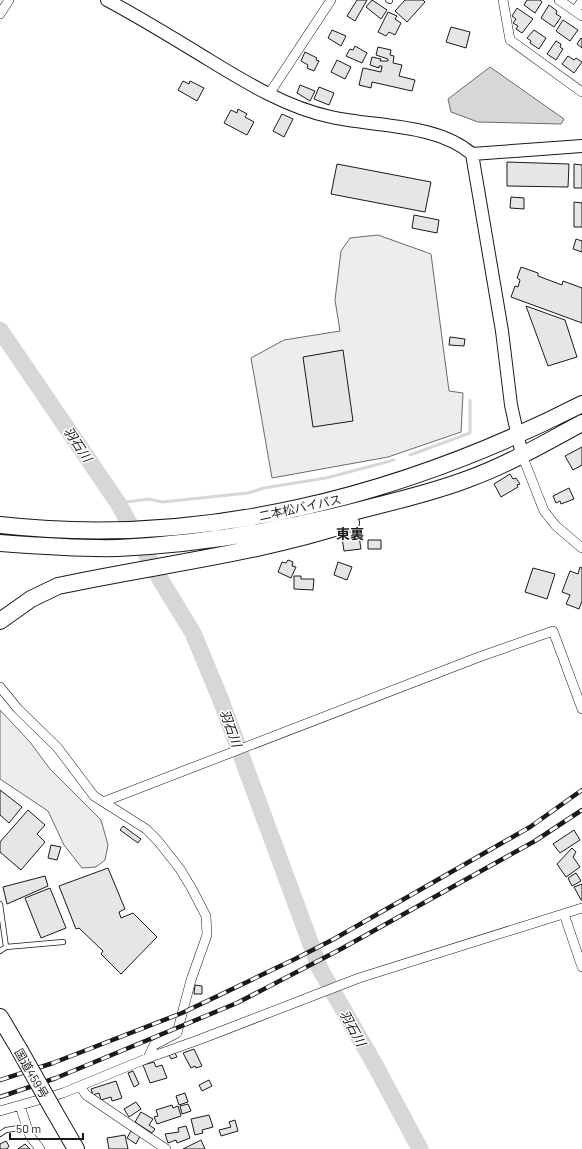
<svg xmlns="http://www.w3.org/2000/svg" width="582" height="1149" font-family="Barlow,'Noto Sans JP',sans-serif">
	<rect width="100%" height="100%" fill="#fff"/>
	<path fill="#ededed" stroke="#6a6a6a" d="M378 235 431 254 449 391 463 393 461 432 388 457 272 478 251 358 284 340 340 331 335 300 341 251 350 238Z
		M0 710 30 742 50 769 101 820 108 845 105 860 96 867 82 868 64 845 48 811 0 779Z"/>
	<path fill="#d7d7d7" stroke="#6a6a6a" d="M490 67 564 119 561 124 478 122 451 112 448 99Z"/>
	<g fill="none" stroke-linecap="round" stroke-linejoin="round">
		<path stroke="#d7d7d7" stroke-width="3" d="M410 455 470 433V400
			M118 503 149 499 162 502 248 493 264 488 326 478 394 460"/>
		<path stroke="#d7d7d7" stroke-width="17" d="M0 330 118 503 160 579 193 633 220 698 320 969 375 1065 420 1149"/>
	</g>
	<path fill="#e6e6e6" stroke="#1a1a1a" d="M357 0H367L355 21 347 16Z
		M372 0 387 10 381 19 366 7Z
		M405 0H423L425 2 407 22 395 11Z
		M527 0H540L542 2 535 13 524 5Z
		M549 5 557 11 556 14 561 17 554 27 541 18Z
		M517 8 533 19 522 33 516 29 518 26 513 23 516 19 512 16Z
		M388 12 397 16 395 19 401 23 395 35 389 32 386 36 378 32Z
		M563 20 578 30 570 41 556 31Z
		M451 27 470 32 466 48 446 42Z
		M332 30 346 36 341 46 328 38Z
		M534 30 546 38 539 49 530 43 531 41 527 38Z
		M581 38 582 39V48L577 44Z
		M556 41 561 44 560 47 563 49 556 60 547 54Z
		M355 46 367 53 362 63 346 56 350 49 353 50Z
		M378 47 391 50 390 55 394 56 393 63 402 65 399 76 415 80 412 91 372 82 371 88 359 85 363 68 381 72 382 66H379V68L370 65 372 57 381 59 380 61H388V59L376 55Z
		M305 52 317 58 316 60 319 61 314 71 307 68 308 65 301 61Z
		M568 56 574 60 576 58 582 62 574 73 562 64Z
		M337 60 351 67 345 79 331 72Z
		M183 81 189 84 190 81 204 88 197 101 178 90Z
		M300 85 315 91 310 101 297 93Z
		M319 87 334 93 329 105 314 99Z
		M238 109 247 114 245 117 254 122 247 135 224 123 231 110 237 113Z
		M282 114 293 119 284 137 273 131Z
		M507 162 569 164 568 187 507 186Z
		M337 164 431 182 425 212 331 194Z
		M574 164 582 165V188H574Z
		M511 197 524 198V209L510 208Z
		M574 202 582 203V227H574Z
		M414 215 439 220 437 233 412 228Z
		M576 239 582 241V252L573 249Z
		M521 267 538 273V276L562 285 563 281 582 288V323L511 297 515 286 518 287 520 280 517 278Z
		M526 306 565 320 577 357 548 366Z
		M450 337 465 339 464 346 449 345Z
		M343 350 353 421 313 427 303 357Z
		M582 447V465L573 470 565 456Z
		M510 474 513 479 516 478 520 484 517 485 518 487 501 497 494 484Z
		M569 488 574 499 561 504 560 501 556 503 553 496Z
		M359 536 361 549 344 551 342 538Z
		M368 540H381V549H368Z
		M288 560 293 562 292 566 296 567 291 578 278 572 282 562 286 563Z
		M338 562 352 567 347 580 334 575Z
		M580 567 582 568V601L579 609 566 604 570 595 562 592 570 571 578 574Z
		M533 568 555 574 547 599 525 592Z
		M294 576H301V579H314L313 590 294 589Z
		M0 790 22 807 9 823 0 815Z
		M28 810 45 825 37 834 45 842 21 870 0 852V842Z
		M123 826 141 839 138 843 120 830Z
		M574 830 580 840 560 853 553 844Z
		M51 845 61 847 57 860 48 858Z
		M572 848 576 852 573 857 580 867 566 877 557 864Z
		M108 868 125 909 119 912 121 918 133 913 157 937 121 974 101 954 103 951 79 928 76 929 59 886Z
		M576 873 581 881 572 886 568 878Z
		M45 876 48 886 7 904 3 887Z
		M582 884V900H581L574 887Z
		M50 888 66 928 41 938 25 898Z
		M195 985 202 986V994H194Z
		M194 1049 202 1066 196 1068 195 1066 191 1068 183 1053Z
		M175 1053 177 1057 171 1059 169 1055Z
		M154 1062 156 1067 162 1065 167 1078 150 1083 143 1065Z
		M133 1071 139 1084 134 1087 128 1073Z
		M209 1080 212 1086 202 1091 199 1085Z
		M116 1081 122 1098 112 1101 111 1097 101 1100 99 1093 93 1095 91 1089Z
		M185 1093 188 1102 179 1105 176 1096Z
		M136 1102 141 1109 129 1117 124 1109Z
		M188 1104 191 1111 182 1114 180 1106Z
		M172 1105 173 1108 178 1106 181 1116 157 1124 154 1117 158 1116 156 1110Z
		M141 1112 153 1119 149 1125 155 1129 152 1133 135 1122Z
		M209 1115 213 1127 202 1130 203 1133 195 1135 191 1119Z
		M235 1120 238 1131 221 1136 219 1130 231 1127 229 1122Z
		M186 1126 190 1138 177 1143 176 1140 168 1143 165 1134 179 1132 178 1128Z
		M131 1131 140 1136 136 1144 127 1138Z
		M125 1135 128 1149H109L107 1138Z
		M201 1140 205 1149H183Z
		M6 1141 9 1146 7 1149H0V1144Z
		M25 1144 30 1149H18Z"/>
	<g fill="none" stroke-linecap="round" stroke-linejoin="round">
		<g stroke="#1a1a1a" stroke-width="6">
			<path id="lane" d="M388 0 390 1
				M0 904 6 947
				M0 951 6 947 63 942
				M0 1134 6 1130 26 1127"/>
		</g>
		<g stroke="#1a1a1a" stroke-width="10">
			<path id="street" d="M503 0 510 40 582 92
				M559 0 582 16
				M575 11 582 1
				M0 14 9 0
				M269 94 331 0
				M522 455 544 511 556 526 582 548
				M0 687 18 709 57 747 94 796 146 829 158 841 180 869 192 889 206 916 207 935 191 980 177 1033 154 1045 148 1058
				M103 802 479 657 553 631 582 709
				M564 914 582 967
				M80 1086 86 1095 166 1149
				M20 1106 30 1136 40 1149
				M0 1111 63 1093 148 1058 201 1039 359 978 582 908"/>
		</g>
		<g stroke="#1a1a1a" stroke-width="14">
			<path id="secondary" d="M107 0C139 17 170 36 201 55 242 80 284 107 331 117 376 127 436 123 472 154L502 331 511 405 522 455
				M472 154 582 146"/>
		</g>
		<g stroke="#1a1a1a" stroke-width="18">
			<path id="highway" d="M0 525C203 548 402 496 582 404
				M0 543C39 546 79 549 118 548 203 544 290 529 372 507 404 499 437 491 468 479 507 465 545 443 582 423
				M0 621 31 599 58 586C155 565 256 554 351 523
				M0 1017 19 1049
				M54 1111 76 1149"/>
		</g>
		<use href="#lane" stroke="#fff" stroke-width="4.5"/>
		<use href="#street" stroke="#fff" stroke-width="9"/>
		<use href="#secondary" stroke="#fff" stroke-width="12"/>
		<use href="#highway" stroke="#fff" stroke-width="16"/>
		<g stroke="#1a1a1a" stroke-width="4.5">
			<path id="rail" d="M0 1080 53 1063 182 1013 295 959 334 939 530 827 582 790
				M0 1097 56 1078 237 1003 341 949 535 841 582 810"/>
		</g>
		<use href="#rail" stroke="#fff" stroke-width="3" stroke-dasharray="9" stroke-linecap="butt"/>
		<g stroke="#1a1a1a" stroke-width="18" stroke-linecap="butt">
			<path id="highway-bridge" d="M19 1049 54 1111"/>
		</g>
		<use href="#highway-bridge" stroke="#fff" stroke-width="16"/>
	</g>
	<g text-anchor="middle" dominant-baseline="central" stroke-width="3" stroke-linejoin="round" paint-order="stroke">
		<g font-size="12" fill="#1a1a1a" stroke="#fff">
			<text transform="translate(300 507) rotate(-12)">二本松バイパス</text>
			<text transform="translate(32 1073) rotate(60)">国道459号</text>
		</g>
		<g font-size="13" font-style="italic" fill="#1a1a1a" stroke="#fff">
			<text transform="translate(78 444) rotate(56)">羽石川</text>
			<text transform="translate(231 728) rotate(70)">羽石川</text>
			<text transform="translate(353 1028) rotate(61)">羽石川</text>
		</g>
		<g font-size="14" font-weight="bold" fill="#1a1a1a" stroke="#fff">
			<text x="350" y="533">東裏</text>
		</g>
	</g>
	<path d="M10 1133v6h73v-6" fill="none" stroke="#1a1a1a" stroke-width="2"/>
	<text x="16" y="1133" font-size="12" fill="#1a1a1a" stroke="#ffffff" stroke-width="3" paint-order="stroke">50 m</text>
</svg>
